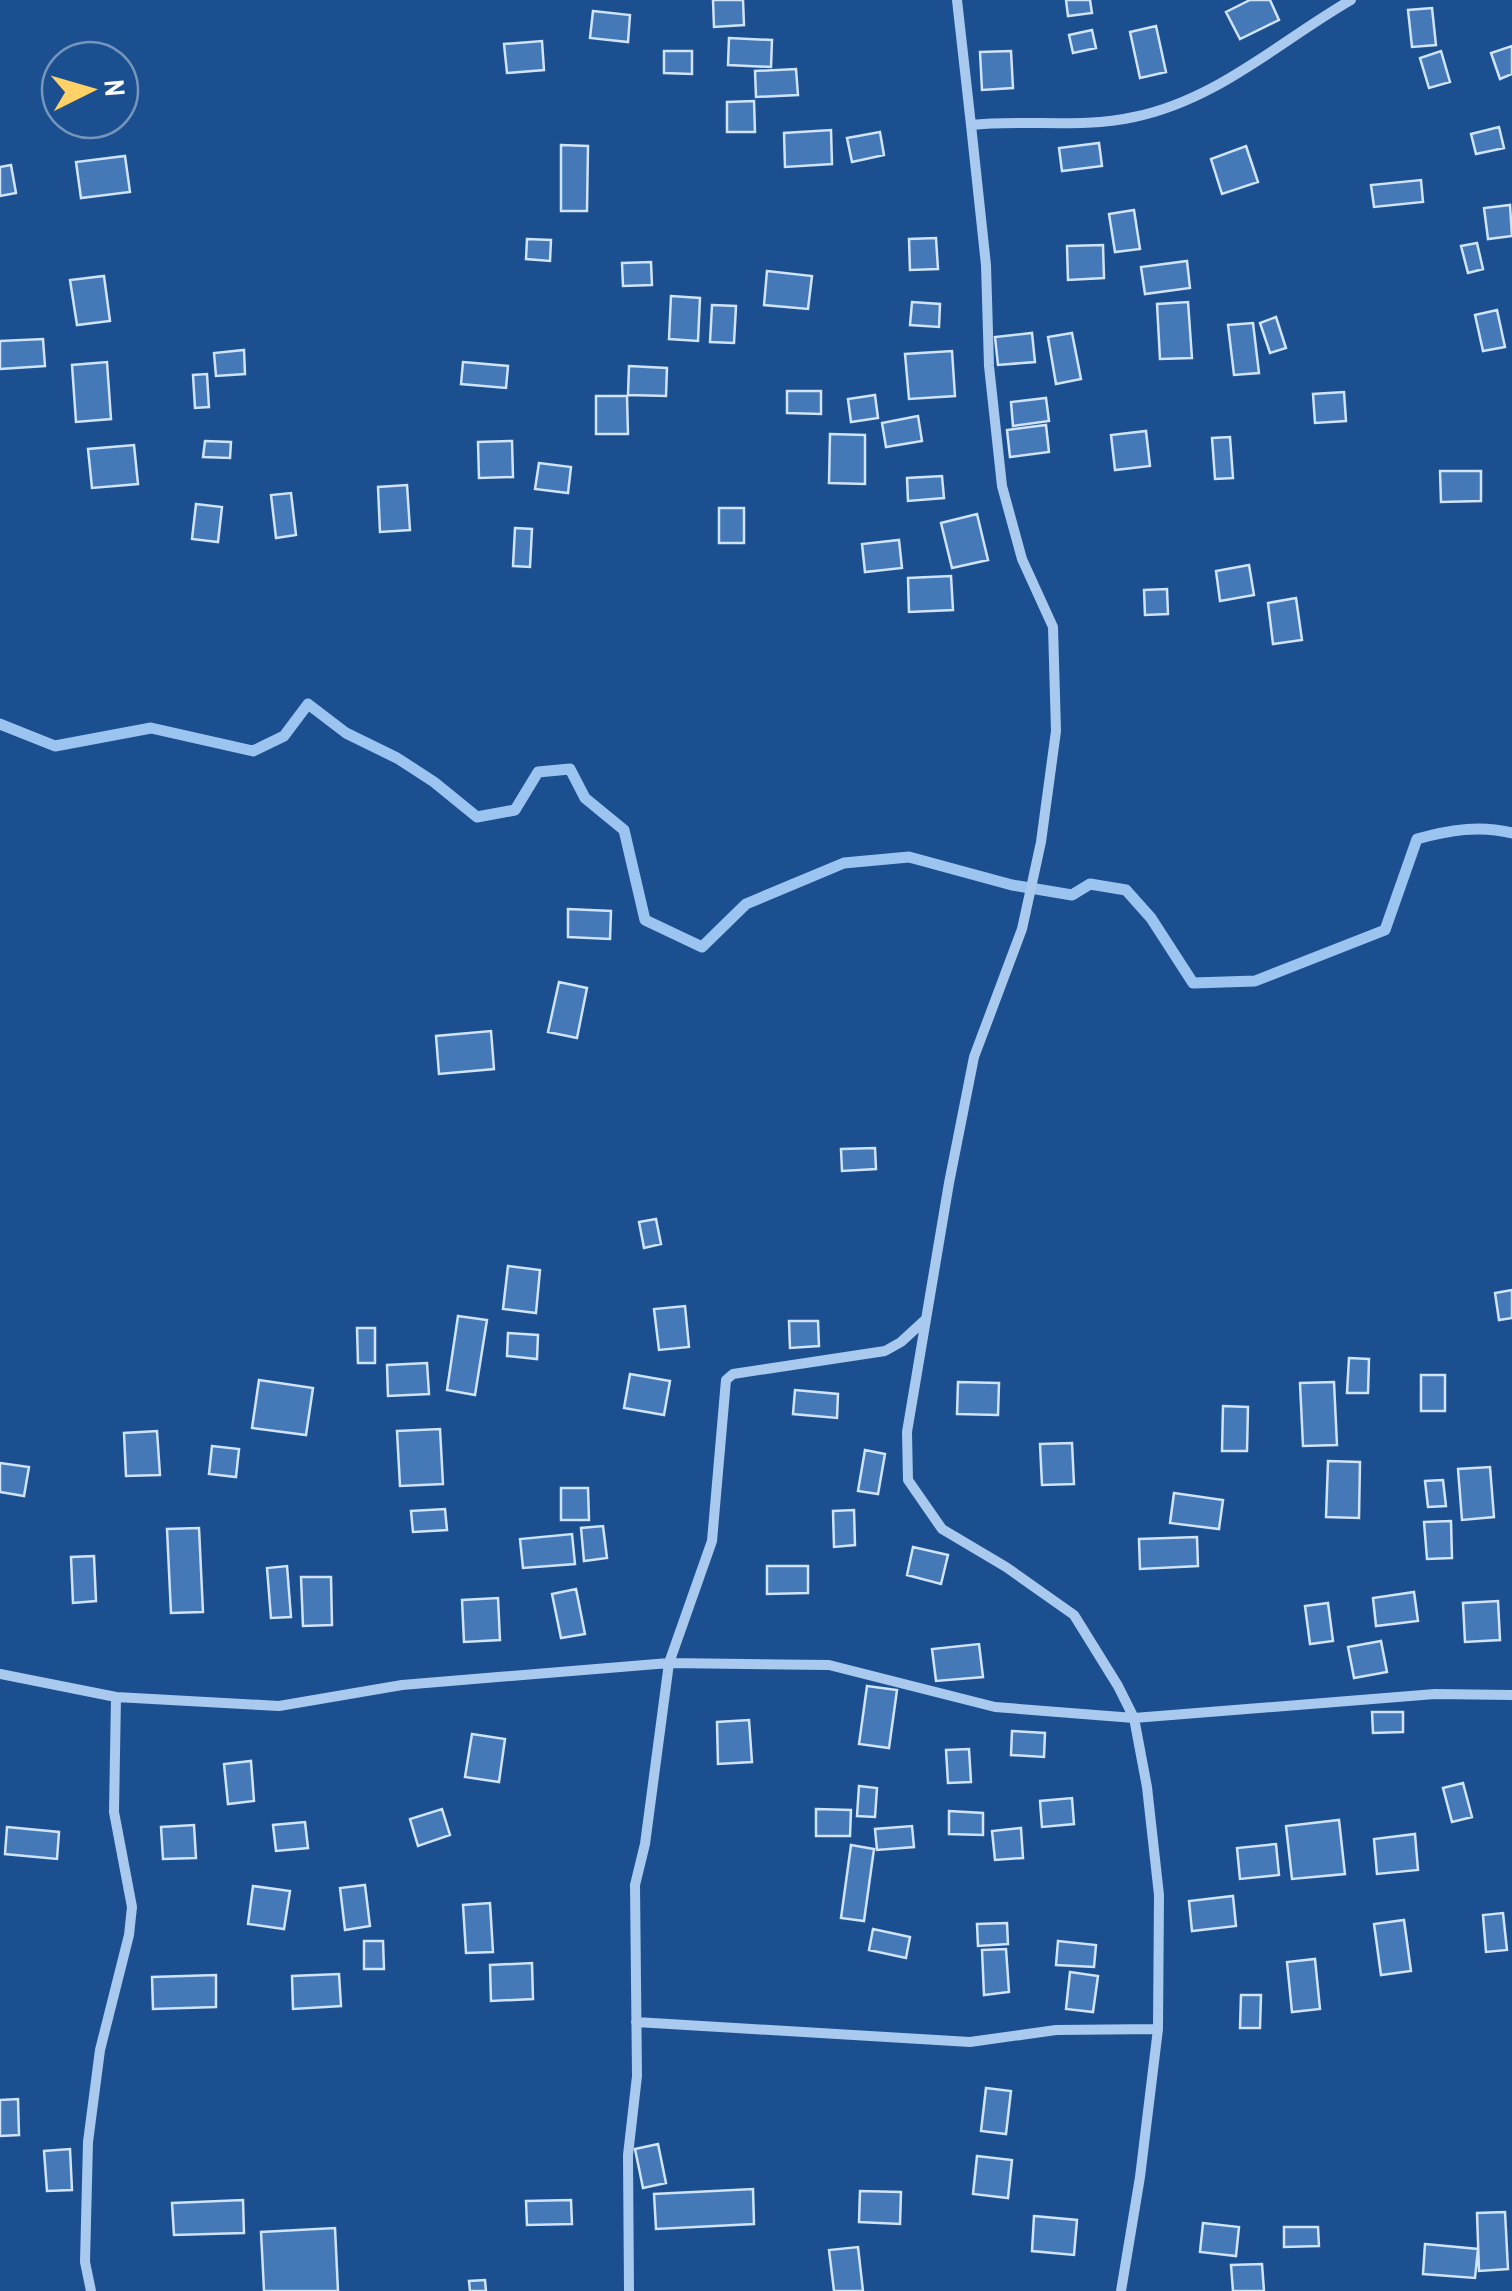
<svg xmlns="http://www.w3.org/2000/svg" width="1512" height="2291" font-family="'Archivo Narrow',sans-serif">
	<rect width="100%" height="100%" fill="#1b4f8f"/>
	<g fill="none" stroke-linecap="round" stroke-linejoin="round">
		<path stroke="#9cc4f0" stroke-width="11" d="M0 724 55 746 151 728 253 751 284 736 308 704 346 733 397 758 434 782 477 817 515 810 538 772 570 769 585 798 624 830 645 920 702 947 746 904 844 863 909 857 1012 885 1072 895 1090 884 1126 890 1151 918 1193 983 1255 981 1385 930 1417 839C1449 830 1480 825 1512 833"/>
	</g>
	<path fill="#4478b7" stroke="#cfe3fa" stroke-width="2.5" d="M713 0H743L744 25 714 27Z
		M1066 0H1090L1092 13 1068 16Z
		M1250 0H1270L1279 20 1240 39 1226 12Z
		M1432 8 1436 45 1412 47 1408 10Z
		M593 11 630 15 628 42 590 38Z
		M1156 26 1166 72 1140 78 1130 32Z
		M1092 30 1096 48 1073 53 1069 35Z
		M729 38 772 40 771 67 728 65Z
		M542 41 544 70 507 73 504 44Z
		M1512 46V74L1500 79 1491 53Z
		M664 51H692V74L664 73Z
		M1011 51 1013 88 982 90 980 52Z
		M1441 51 1450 82 1429 88 1420 58Z
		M796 69 798 95 756 97 755 71Z
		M754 101 755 132H727V102Z
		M1499 127 1504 148 1476 154 1471 134Z
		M831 130 832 164 785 167 784 133Z
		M880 132 884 155 852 162 847 138Z
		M1099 143 1102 166 1062 171 1059 148Z
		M561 145 588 146 587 211H561Z
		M1246 146 1258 182 1222 194 1211 159Z
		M125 156 130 192 81 198 76 162Z
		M11 165 16 193 0 196V167Z
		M1421 180 1423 202 1374 207 1371 185Z
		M1510 205 1512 236 1488 239 1484 208Z
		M1134 210 1140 249 1115 252 1109 214Z
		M936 238 938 269 910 270 909 239Z
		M527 239 551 240 550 261 526 259Z
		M1477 243 1483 269 1468 273 1461 246Z
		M1103 245 1104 278 1068 280 1067 246Z
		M1187 261 1190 288 1145 294 1141 267Z
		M651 262 652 285 623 286 622 263Z
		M767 271 812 276 808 309 764 305Z
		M104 276 110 321 77 325 70 280Z
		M671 296 700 298 698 341 669 339Z
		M912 302 940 304 939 327 910 325Z
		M1188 302 1192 358 1160 359 1157 304Z
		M712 305 736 306 734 343 710 342Z
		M1497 310 1505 347 1483 351 1475 315Z
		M1276 317 1286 348 1270 353 1260 323Z
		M1253 323 1259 373 1234 375 1228 325Z
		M1032 333 1035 362 998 365 995 337Z
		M1072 333 1081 379 1056 384 1048 337Z
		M43 339 45 366 0 369V341Z
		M244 350 245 374 216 376 214 353Z
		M952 351 955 396 909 399 905 354Z
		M107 362 111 419 76 422 72 365Z
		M463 362 508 366 506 388 461 384Z
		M629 366 667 368 666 396 628 395Z
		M207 374 209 407 195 408 193 375Z
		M787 391H821V414L787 413Z
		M1344 392 1346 421 1315 423 1313 394Z
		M875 395 878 418 851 422 848 399Z
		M596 396H627L628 434H596Z
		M1046 398 1049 421 1013 426 1011 402Z
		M918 416 922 441 886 447 882 423Z
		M1046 425 1049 452 1010 457 1007 430Z
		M1146 431 1150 466 1115 470 1111 435Z
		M830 434 865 435V484L829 483Z
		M1230 437 1233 478 1215 479 1212 438Z
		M205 441 231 442 230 458 203 457Z
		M512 441 513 477 479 478 478 442Z
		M134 445 138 484 92 488 88 449Z
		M539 463 571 467 568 493 535 489Z
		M1440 471H1481V501L1441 502Z
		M942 476 944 498 908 501 907 478Z
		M407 485 410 530 380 532 378 487Z
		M291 493 296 535 276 538 271 495Z
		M196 504 222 507 218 542 192 539Z
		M719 508H744V543H719Z
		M977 514 988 560 952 568 941 523Z
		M515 528 532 529 530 567 513 566Z
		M899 540 902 568 865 572 862 544Z
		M1249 565 1254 595 1220 601 1216 571Z
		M951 576 953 610 909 612 908 578Z
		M1167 589 1168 614 1145 615 1144 590Z
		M1296 598 1302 640 1273 644 1268 603Z
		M568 909 611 911 610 939 568 937Z
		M559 982 587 988 577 1038 548 1032Z
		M491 1031 494 1069 439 1074 436 1036Z
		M875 1148 876 1169 842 1171 841 1149Z
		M656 1219 661 1244 644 1248 639 1222Z
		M508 1266 540 1270 536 1313 503 1309Z
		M1512 1290V1318L1499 1320 1495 1293Z
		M685 1306 689 1347 659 1350 654 1309Z
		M458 1316 487 1320 475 1395 447 1390Z
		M789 1321H818L819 1346 790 1348Z
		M357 1328H375V1363H358Z
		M508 1333 538 1335 537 1359 507 1356Z
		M1349 1358 1369 1359 1368 1393H1347Z
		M427 1363 429 1394 388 1396 387 1365Z
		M630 1374 670 1381 664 1415 624 1408Z
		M1421 1375H1445V1411H1421Z
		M259 1380 313 1388 306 1435 252 1428Z
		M958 1382 999 1383 998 1415 957 1414Z
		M1334 1382 1337 1445 1303 1446 1300 1383Z
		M795 1390 838 1394 837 1418 793 1414Z
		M1223 1406 1248 1407 1247 1451H1222Z
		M440 1429 443 1484 400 1486 397 1431Z
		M157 1431 160 1475 126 1476 124 1433Z
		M1072 1443 1074 1484 1042 1485 1040 1444Z
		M212 1446 239 1449 236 1477 209 1474Z
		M865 1450 885 1454 878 1494 858 1491Z
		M1328 1461 1360 1462 1359 1518 1326 1517Z
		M0 1463 29 1467 24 1496 0 1492Z
		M1490 1467 1494 1517 1462 1520 1458 1469Z
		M1443 1480 1446 1506 1428 1507 1425 1481Z
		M561 1488H588L589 1520H561Z
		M1174 1493 1223 1500 1219 1529 1170 1523Z
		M445 1509 447 1530 413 1532 411 1511Z
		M854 1510 855 1545 834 1547 833 1511Z
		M1451 1521 1452 1558 1427 1559 1424 1522Z
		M603 1526 607 1558 584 1561 581 1528Z
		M199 1528 203 1612 171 1613 167 1529Z
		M572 1534 575 1564 523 1568 520 1539Z
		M1197 1537 1198 1566 1140 1569 1139 1539Z
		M913 1547 948 1555 941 1584 907 1575Z
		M94 1556 96 1601 73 1603 71 1557Z
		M287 1566 291 1617 271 1618 267 1568Z
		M767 1566H808V1593L767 1594Z
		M301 1577H331L332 1625 303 1626Z
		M576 1589 585 1634 561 1638 552 1594Z
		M1414 1592 1418 1621 1376 1626 1373 1598Z
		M498 1598 500 1640 464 1642 462 1600Z
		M1498 1601 1500 1640 1465 1642 1463 1603Z
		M1328 1603 1333 1641 1310 1644 1305 1606Z
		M1381 1641 1387 1672 1354 1678 1348 1647Z
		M979 1644 983 1677 936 1681 932 1649Z
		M867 1686 897 1690 889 1748 859 1744Z
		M1372 1712H1403V1732L1373 1733Z
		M749 1720 752 1762 718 1764 717 1722Z
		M1012 1731 1045 1733 1044 1757 1011 1755Z
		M472 1734 505 1739 499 1782 465 1777Z
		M969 1749 971 1782 948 1783 946 1750Z
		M251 1761 254 1801 228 1804 224 1764Z
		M1463 1783 1472 1817 1452 1822 1443 1788Z
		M859 1786 877 1788 875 1817 857 1816Z
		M1072 1798 1074 1824 1042 1827 1040 1801Z
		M442 1809 450 1835 418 1846 410 1819Z
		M816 1809 851 1810 850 1836H816Z
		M949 1811 983 1813V1835L949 1834Z
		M1339 1820 1345 1874 1292 1879 1286 1826Z
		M305 1822 308 1848 276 1851 273 1825Z
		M194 1825 196 1858 163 1859 161 1827Z
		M912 1826 914 1847 877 1850 875 1829Z
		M7 1827 59 1832 57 1859 5 1854Z
		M1021 1828 1023 1858 995 1860 992 1831Z
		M1415 1834 1418 1870 1377 1874 1374 1839Z
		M1276 1844 1279 1875 1240 1879 1237 1848Z
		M851 1845 874 1849 864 1921 841 1918Z
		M365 1885 370 1926 345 1930 340 1888Z
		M253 1886 290 1891 284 1929 248 1924Z
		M1233 1896 1236 1926 1192 1931 1189 1901Z
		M490 1903 493 1952 466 1953 463 1905Z
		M1503 1913 1507 1950 1486 1952 1483 1915Z
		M1404 1920 1411 1971 1381 1975 1374 1924Z
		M1007 1923 1008 1944 978 1946 977 1924Z
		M873 1929 910 1937 906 1958 869 1950Z
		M364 1941H383L384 1969H364Z
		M1058 1941 1096 1945 1094 1967 1056 1965Z
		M1006 1949 1009 1992 984 1995 982 1950Z
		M1315 1959 1320 2009 1292 2012 1287 1962Z
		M532 1963 533 1999 491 2001 490 1965Z
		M1070 1972 1098 1976 1093 2012 1066 2009Z
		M339 1974 341 2006 293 2009 292 1976Z
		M216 1975V2007L153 2009 152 1977Z
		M1241 1995H1261L1260 2028H1240Z
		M986 2088 1011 2091 1006 2134 981 2131Z
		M18 2099 19 2135 0 2136V2100Z
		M658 2144 666 2183 643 2188 635 2149Z
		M70 2149 72 2190 47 2191 44 2151Z
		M977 2156 1012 2160 1008 2198 973 2194Z
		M753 2189 754 2224 656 2229 654 2194Z
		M860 2191 901 2192 900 2224 859 2222Z
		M243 2200 244 2233 174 2235 172 2203Z
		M571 2200 572 2224 527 2225 526 2201Z
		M1505 2212 1508 2269 1479 2271 1477 2213Z
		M1034 2216 1077 2220 1074 2255 1032 2251Z
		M1203 2223 1239 2227 1236 2256 1200 2252Z
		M1284 2227H1318L1319 2246 1284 2247Z
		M335 2228 338 2291H264L261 2232Z
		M1425 2244 1478 2249 1475 2278 1423 2274Z
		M858 2247 863 2291H834L829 2250Z
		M1262 2264 1264 2291H1233L1231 2265Z
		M485 2280 486 2291H470L469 2281Z"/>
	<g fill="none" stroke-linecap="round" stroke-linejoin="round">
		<path stroke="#a9c9ee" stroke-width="10" d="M957 0 971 125
			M0 1674 116 1697 279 1706 402 1685 669 1663 829 1665 995 1707 1134 1718 1435 1694 1512 1695
			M636 2022 970 2042 1056 2030 1158 2029
			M91 2291 85 2262 88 2142 100 2050 129 1935 132 1907 114 1812 116 1697
			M629 2291 628 2155 637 2076 635 1885 645 1844 669 1663 712 1541 726 1380 733 1374 885 1351 901 1342 926 1319
			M1121 2291 1140 2177 1158 2029 1159 1895 1147 1787 1134 1718 1118 1686 1074 1615 1006 1567 942 1529 908 1480 907 1432 949 1183 974 1057 1022 929 1041 842 1056 731 1053 627 1022 559 1002 486 989 366 986 265 971 125C1025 119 1081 129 1134 117 1217 100 1280 41 1351 0"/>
	</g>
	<g transform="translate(90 90) rotate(85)"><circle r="48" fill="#1b4f8f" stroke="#7695bc" stroke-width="2.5"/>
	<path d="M0-8L18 38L0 25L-18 38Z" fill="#ffd166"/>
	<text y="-15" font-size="28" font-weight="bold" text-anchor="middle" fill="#ffffff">N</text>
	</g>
</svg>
